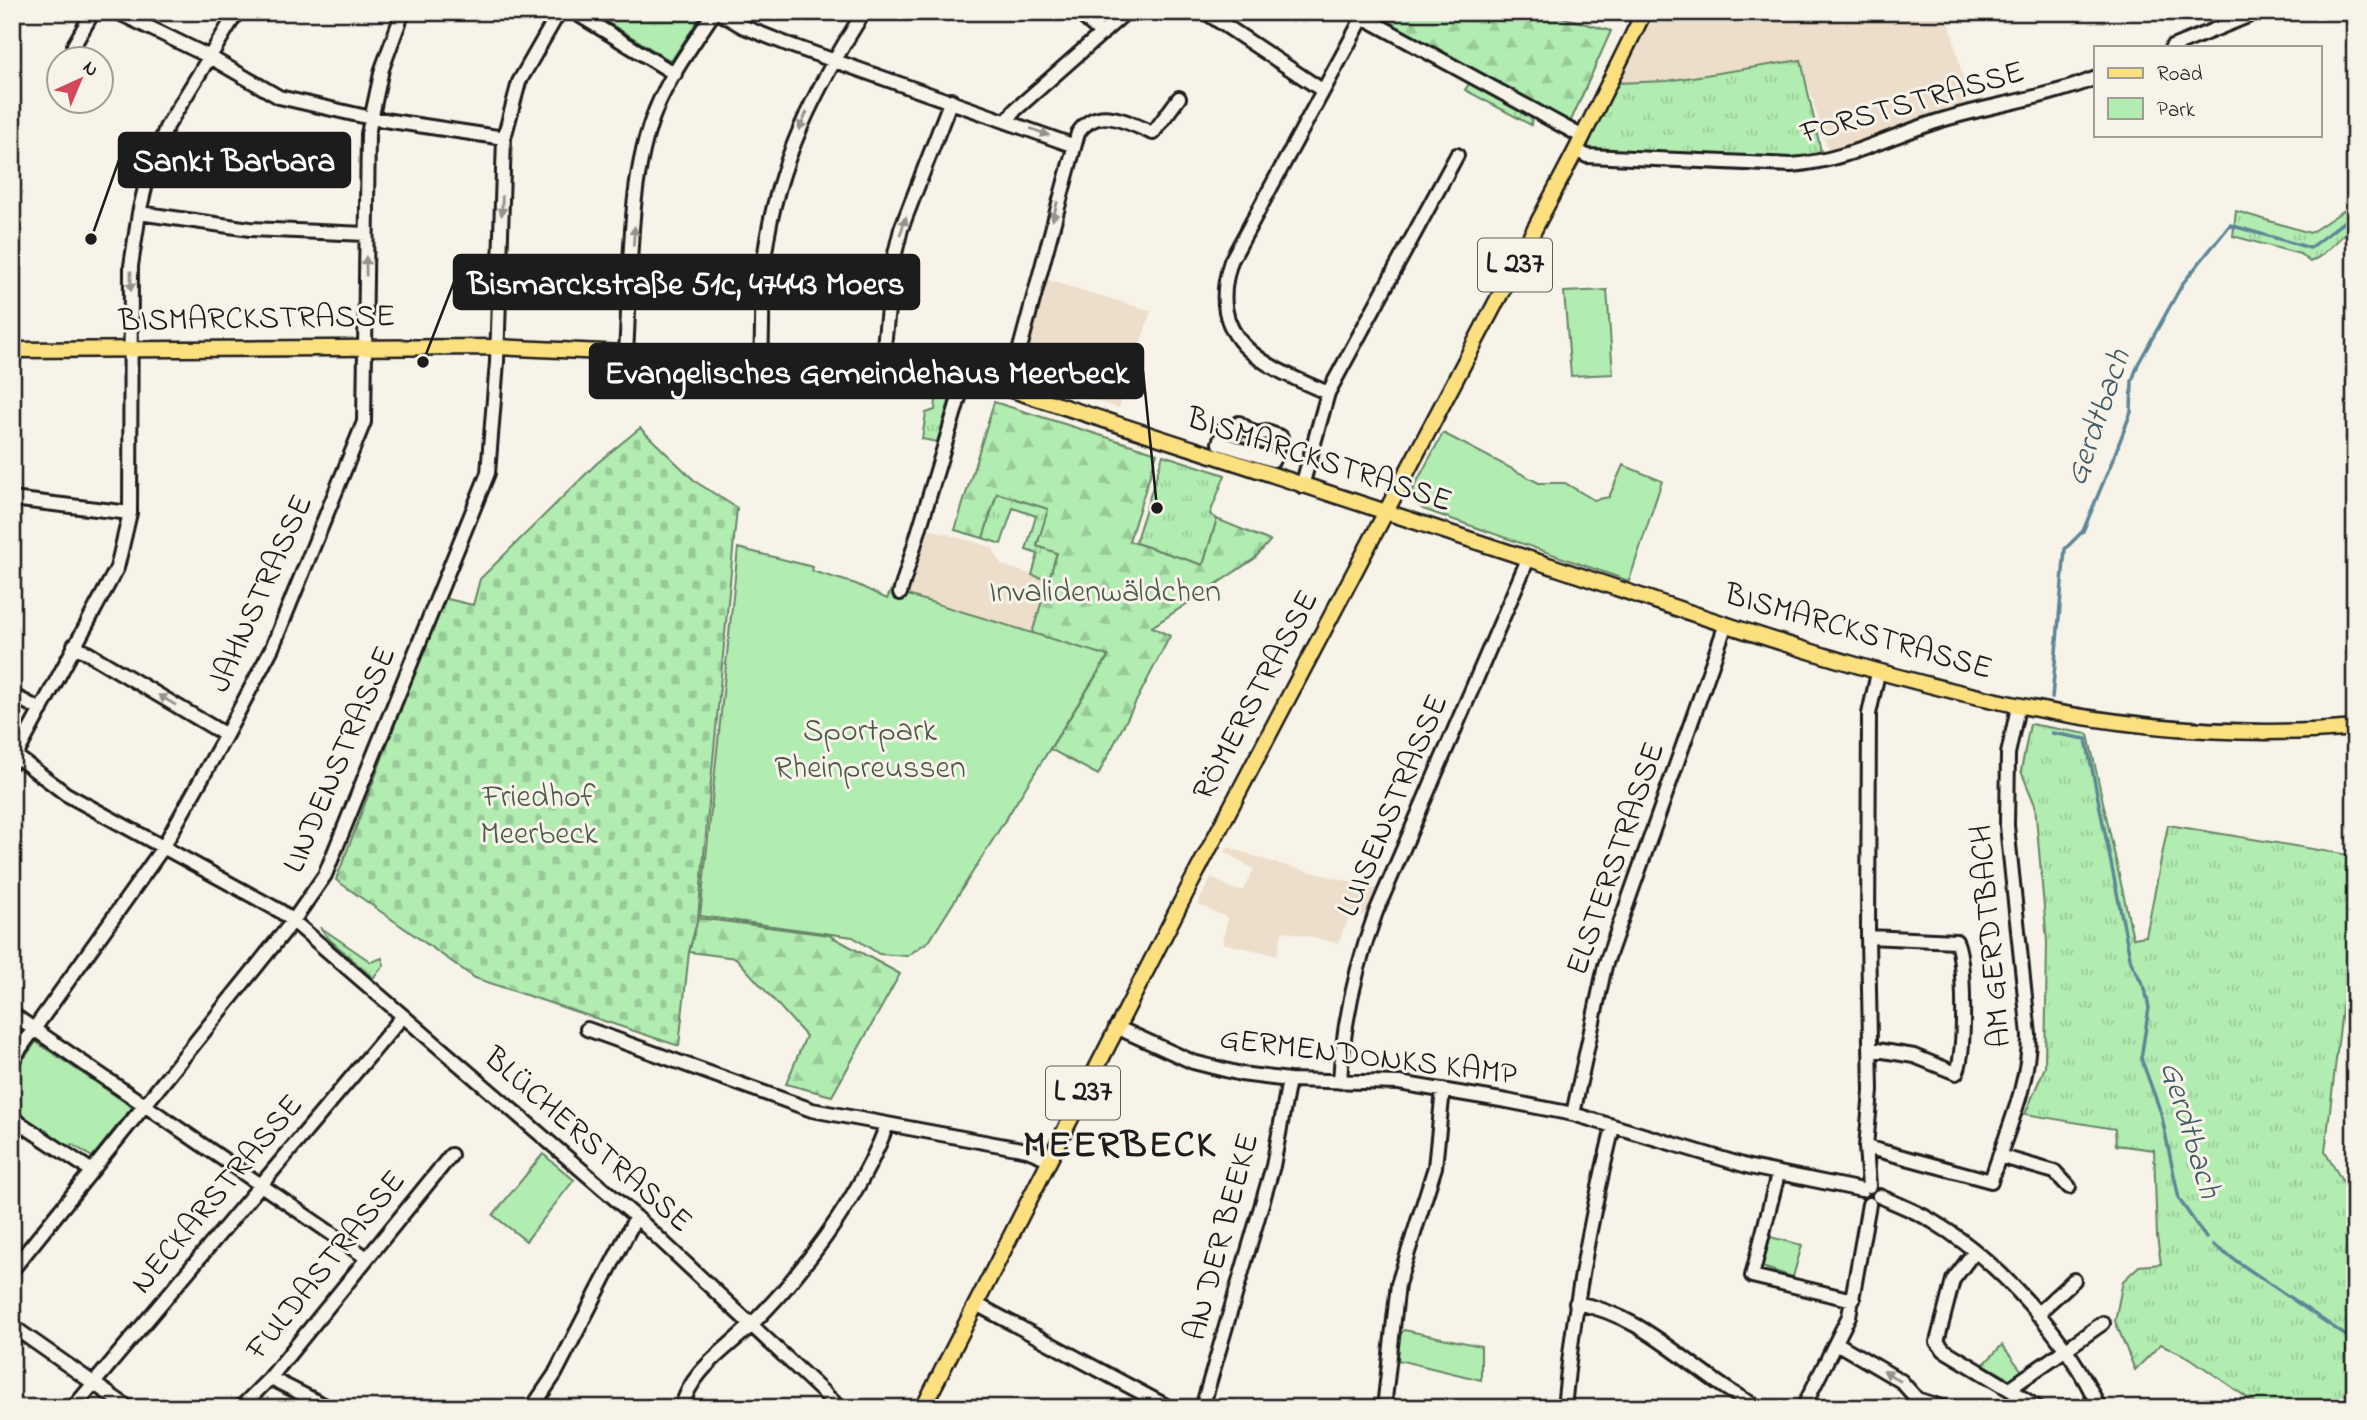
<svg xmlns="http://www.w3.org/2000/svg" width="2367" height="1420" font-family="'Indie Flower',sans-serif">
	<defs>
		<pattern id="grass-tufts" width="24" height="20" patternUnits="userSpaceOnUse" patternTransform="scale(1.75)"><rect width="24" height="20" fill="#b1ecb1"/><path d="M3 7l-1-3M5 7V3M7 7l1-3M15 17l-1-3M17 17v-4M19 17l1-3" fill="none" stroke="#98ca98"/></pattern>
		<pattern id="forest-firs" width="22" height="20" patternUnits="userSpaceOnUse" patternTransform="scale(1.75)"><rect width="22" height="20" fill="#b1ecb1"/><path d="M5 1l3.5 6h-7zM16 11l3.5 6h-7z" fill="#98ca98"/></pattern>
		<pattern id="cemetery-stones" width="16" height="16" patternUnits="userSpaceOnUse" patternTransform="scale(1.75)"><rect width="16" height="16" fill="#b1ecb1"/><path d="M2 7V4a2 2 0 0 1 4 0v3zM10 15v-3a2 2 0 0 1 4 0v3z" fill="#98ca98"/></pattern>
	</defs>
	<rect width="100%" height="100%" fill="#f7f3e8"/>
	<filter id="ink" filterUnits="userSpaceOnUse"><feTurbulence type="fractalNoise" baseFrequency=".0143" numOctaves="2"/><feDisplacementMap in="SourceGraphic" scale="14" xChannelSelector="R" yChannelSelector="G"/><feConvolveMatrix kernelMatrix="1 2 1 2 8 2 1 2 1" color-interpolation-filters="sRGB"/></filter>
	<g filter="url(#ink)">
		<path fill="#eddecb" d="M1755 12H1947L1970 108 1829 155 1801 60 1667 81 1615 83 1644 24Z
			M1044 279 1151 311 1119 408 1028 380 1022 374 1021 366Z
			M929 529 992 547 1002 565 1049 580 1032 633 909 595Z
			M1228 847 1271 862 1380 889 1368 917 1352 911 1338 943 1283 931 1277 955 1222 943 1228 918 1197 904 1212 877 1235 890H1243L1254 869 1225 852Z"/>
		<path fill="url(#grass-tufts)" stroke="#668466" stroke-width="2" d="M1801 60 1822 156 1791 159 1589 150 1588 140 1615 83 1667 81Z
			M1471 81 1532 115 1531 125 1465 90Z
			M2355 203V224L2321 256 2310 262 2300 254 2233 236 2236 211 2310 233Z
			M937 391 948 392 950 398 937 442 922 439 926 413 935 410Z
			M1163 455 1225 475 1210 514 1217 519 1203 565 1135 543Z
			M997 493 1049 509 1037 545 1057 552 1049 580 1032 575 1038 554 1026 550 1036 516 1013 508 1001 544 983 538Z
			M2030 724 2088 734 2133 938 2146 936 2168 825 2355 856V930L2347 968 2325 1152 2355 1202V1408H2262L2190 1358 2161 1344 2135 1370 2115 1321 2123 1281 2139 1266 2161 1264 2157 1237 2154 1150 2116 1145 2115 1129 2025 1114 2045 1067 2047 942 2035 805 2021 771Z
			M320 927 371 962 382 958 384 965 373 978 329 939Z"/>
		<path fill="url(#forest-firs)" stroke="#668466" stroke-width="2" d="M1363 12H1544L1611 31 1569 125Z
			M994 402 1157 453 1129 541 1203 565 1217 519 1270 541 1254 559 1152 627 1170 636 1098 775 1050 749 1108 657 1032 633 1057 553 1037 546 1048 509 997 493 983 538 955 530Z
			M698 918 829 935 900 974 832 1096 786 1084 806 1036 736 958 689 952Z"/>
		<path fill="url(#cemetery-stones)" stroke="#668466" stroke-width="2" d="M640 428 696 482 737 508 698 918 689 952 679 1046 475 978 336 880 443 598 473 605 480 579 596 464Z"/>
		<path fill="#b1ecb1" stroke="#668466" stroke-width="2" d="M591 12H700L701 16 671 61Z
			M1607 290 1613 374 1571 376 1564 292Z
			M1443 433 1539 483H1565L1594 500 1609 497 1623 465 1662 481 1629 581 1423 509 1414 501 1412 491Z
			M738 548 813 567 812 571 856 584 887 599 891 590 1108 656 930 940 907 956 879 954 853 937 700 916Z
			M36 1042 132 1107 92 1157 72 1144 67 1150 12 1113V1075Z
			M543 1154 574 1180 526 1241 493 1215Z
			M1770 1237 1802 1245 1793 1277 1762 1267Z
			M1404 1330 1481 1346V1380L1398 1360 1399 1336Z
			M2002 1345 2022 1371 2011 1380 1984 1364Z"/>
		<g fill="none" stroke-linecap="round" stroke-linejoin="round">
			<path stroke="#5d8697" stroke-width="3.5" d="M2052 698 2065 549 2083 531 2113 459 2131 412 2132 381 2138 364 2183 283 2230 225 2310 248 2355 213
				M2052 733 2086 739 2131 962 2145 989 2149 1008 2141 1058 2161 1113 2179 1199 2206 1238
				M2213 1245 2355 1342"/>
			<g stroke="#1c1c1c" stroke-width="18">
				<path id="minor" d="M117 12 208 56 279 97 371 118 504 138
					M574 12 675 74
					M718 12 744 27 787 44 1072 145
					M1078 12 1102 34
					M1205 12 1322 90
					M1354 12 1583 137
					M74 45 93 12
					M2172 47 2258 12
					M1008 120 1015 110 1126 12
					M1576 150 1587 156 1791 165C1851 160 1890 135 1945 119 1995 104 2047 98 2096 78
					M139 213 250 229 366 234
					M626 353C631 277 627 179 656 109 670 75 694 43 714 12
					M761 360C763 324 761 287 765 253 777 163 816 87 864 12
					M882 365 893 262 901 229 951 100
					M1009 389 1078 133C1098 104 1126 122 1153 133L1179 98
					M1328 393C1266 366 1204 343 1231 261L1363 17
					M1239 423 1255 434 1267 432 1281 437 1273 460 1219 443 1224 430 1235 435Z
					M1302 486 1328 393 1457 155
					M12 499 130 513
					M900 593 965 378
					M74 645 226 735
					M12 695 41 710
					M16 756 66 794 280 911 293 921 636 1217 840 1408
					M12 763 117 568 130 513 131 266 139 213 147 179 166 128 237 12
					M1868 937 1956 941C1965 957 1966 1058 1956 1073L1914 1056 1871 1049
					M12 1014 367 1258
					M1116 1027 1193 1062 1241 1074 1289 1080 1399 1083 1507 1101 1573 1114 1750 1167 1862 1190
					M587 1029 812 1110 1027 1150 1049 1159
					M12 1060 162 849 226 735 272 648 364 422 368 134 382 69 403 12
					M1340 1082C1343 1022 1355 969 1376 912L1528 559
					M1573 1114 1605 966 1726 624
					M12 1118 92 1171
					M1866 1147 1991 1181C2006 1132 2029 1087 2029 1035L2007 826 2008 754 2018 707
					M1999 1156 2055 1172 2069 1187
					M1778 1174 1752 1276 1853 1300
					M1869 1186 1866 1147 1871 1091 1868 937 1869 714 1878 673
					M1879 1196C1897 1204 1916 1211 1932 1221 1997 1259 2069 1339 2099 1408
					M1974 1252 1953 1280 1937 1342 1944 1350 2009 1389 2103 1323
					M12 1270 293 921 325 875 488 473 497 362 504 138 519 82 559 12
					M1576 1303C1650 1316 1694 1376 1760 1408
					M976 1304 1170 1408
					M2037 1314 2074 1280
					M12 1326 129 1408
					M1838 1344 1901 1381 1917 1399 1945 1408
					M270 1378 330 1408
					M2009 1389 2038 1408
					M73 1408 403 1016
					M240 1408 270 1378 451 1155
					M532 1408 555 1374 636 1217
					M682 1408C689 1371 729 1348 753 1323 768 1308 783 1292 796 1275 833 1230 866 1180 887 1125
					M1202 1408 1273 1166 1289 1080
					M1384 1408 1398 1284 1435 1167 1443 1090
					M1564 1408C1573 1313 1590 1219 1613 1127
					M1803 1408 1849 1316 1869 1204"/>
			</g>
			<g stroke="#1c1c1c" stroke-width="19">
				<path id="major" d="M12 350 497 347 882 365 934 372 1009 389C1194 449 1378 509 1563 570 1820 656 2079 753 2355 728
					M923 1408 1190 885 1576 150 1644 12"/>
			</g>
			<use href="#minor" stroke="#f7f3e8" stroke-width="12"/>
			<use href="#major" stroke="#fce080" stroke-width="14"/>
			<path stroke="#1c1c1c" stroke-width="3.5" d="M1568 12 1626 19 1713 12"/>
		</g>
		<defs><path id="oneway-solid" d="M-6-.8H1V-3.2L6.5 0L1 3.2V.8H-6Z" transform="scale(1.75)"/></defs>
		<g fill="#94928c">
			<use href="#oneway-solid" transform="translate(803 121) rotate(114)"/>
			<use href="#oneway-solid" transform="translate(1040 132) rotate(21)"/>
			<use href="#oneway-solid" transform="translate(502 206) rotate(92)"/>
			<use href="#oneway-solid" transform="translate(1055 211) rotate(104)"/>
			<use href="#oneway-solid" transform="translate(903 226) rotate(-72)"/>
			<use href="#oneway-solid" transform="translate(634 236) rotate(-86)"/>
			<use href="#oneway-solid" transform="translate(366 266) rotate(-91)"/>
			<use href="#oneway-solid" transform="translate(131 281) rotate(90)"/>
			<use href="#oneway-solid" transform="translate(167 700) rotate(-149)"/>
			<use href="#oneway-solid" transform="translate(1892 1376) rotate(-148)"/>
		</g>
	</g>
	<g text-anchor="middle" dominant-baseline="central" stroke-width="6" stroke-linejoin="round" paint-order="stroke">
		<g fill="#f7f3e8" stroke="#5e5c59" stroke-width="2">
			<rect x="1478" y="238.5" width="74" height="53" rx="5"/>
			<rect x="1046" y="1066.5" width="74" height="53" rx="5"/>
		</g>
		<g font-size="30" font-weight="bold" fill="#1c1c1c">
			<text x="1515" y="265">L 237</text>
			<text x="1083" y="1093">L 237</text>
		</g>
		<g font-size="32" fill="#1c1c1c" stroke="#f7f3e8">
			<text transform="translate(1913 104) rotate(-16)">FORSTSTRASSE</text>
			<text transform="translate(257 320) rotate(-1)">BISMARCKSTRASSE</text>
			<text transform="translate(1319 461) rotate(18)">BISMARCKSTRASSE</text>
			<text transform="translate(262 594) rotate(-66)">JAHNSTRASSE</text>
			<text transform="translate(1858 633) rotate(16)">BISMARCKSTRASSE</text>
			<text transform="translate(1257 696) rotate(-62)">RÖMERSTRASSE</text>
			<text transform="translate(341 760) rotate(-67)">LINDENSTRASSE</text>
			<text transform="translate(1394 806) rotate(-67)">LUISENSTRASSE</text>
			<text transform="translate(1617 859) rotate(-71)">ELSTERSTRASSE</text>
			<text transform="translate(1992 936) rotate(-95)">AM GERDTBACH</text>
			<text transform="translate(1368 1058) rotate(7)">GERMENDONKS KAMP</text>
			<text transform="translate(587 1141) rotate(41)">BLÜCHERSTRASSE</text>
			<text transform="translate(218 1195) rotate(-50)">NECKARSTRASSE</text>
			<text transform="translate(1223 1237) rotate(-75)">AN DER BEEKE</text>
			<text transform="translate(327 1266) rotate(-51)">FULDASTRASSE</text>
		</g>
		<g font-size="32" fill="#495a49" stroke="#f7f3e8">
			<text x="1105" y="593">Invalidenwäldchen</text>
			<text x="870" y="732">Sportpark<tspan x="870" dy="37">Rheinpreussen</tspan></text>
			<text x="539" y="798">Friedhof<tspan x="539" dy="37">Meerbeck</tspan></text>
		</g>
		<g font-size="33" font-style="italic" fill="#425a64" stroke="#f7f3e8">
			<text transform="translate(2099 418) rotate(-71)">Gerdtbach</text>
			<text transform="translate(2189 1130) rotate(73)">Gerdtbach</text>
		</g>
		<g font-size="38" font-weight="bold" letter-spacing="2" fill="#1c1c1c" stroke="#f7f3e8">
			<text x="1120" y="1147">MEERBECK</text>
		</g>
	</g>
	<path fill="none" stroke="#1c1c1c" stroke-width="2.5" d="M91 239L119 160M423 362L454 282M1157 508L1143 371"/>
	<g fill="#1c1c1c" stroke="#f7f3e8" stroke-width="2.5">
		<circle cx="91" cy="239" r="7"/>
		<circle cx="423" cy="362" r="7"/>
		<circle cx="1157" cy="508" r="7"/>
	</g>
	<g fill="#1c1c1c" stroke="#1c1c1c" stroke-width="2.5">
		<rect x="119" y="133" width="231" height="54" rx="7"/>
		<rect x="454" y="255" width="465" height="54" rx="7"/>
		<rect x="590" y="344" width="553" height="54" rx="7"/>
	</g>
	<g font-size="33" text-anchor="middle" font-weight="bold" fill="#fff">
		<text x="234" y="171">Sankt Barbara</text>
		<text x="686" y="294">Bismarckstraße 51c, 47443 Moers</text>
		<text x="867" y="383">Evangelisches Gemeindehaus Meerbeck</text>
	</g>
	<rect width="2367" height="1420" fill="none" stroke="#f7f3e8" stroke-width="42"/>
	<rect x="21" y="21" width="2325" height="1378" fill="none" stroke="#1c1c1c" stroke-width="2.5" filter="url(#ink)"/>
	<rect x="2094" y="46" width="228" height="91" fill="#f7f3e8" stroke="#9f9d96" stroke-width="2"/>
	<rect x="2108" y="68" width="35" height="10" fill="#fce080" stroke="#9f9d96" stroke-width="2"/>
	<text x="2157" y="80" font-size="21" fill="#1c1c1c">Road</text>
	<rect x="2108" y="98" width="35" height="21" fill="#b1ecb1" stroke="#9f9d96" stroke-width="2"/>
	<text x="2157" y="116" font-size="21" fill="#1c1c1c">Park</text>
	<g transform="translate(80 80) rotate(44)"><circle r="33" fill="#f7f3e8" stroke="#9f9d96" stroke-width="2"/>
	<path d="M0-5L12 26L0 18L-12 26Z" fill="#d1495b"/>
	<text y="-10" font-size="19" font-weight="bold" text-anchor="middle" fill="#1c1c1c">N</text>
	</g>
</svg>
